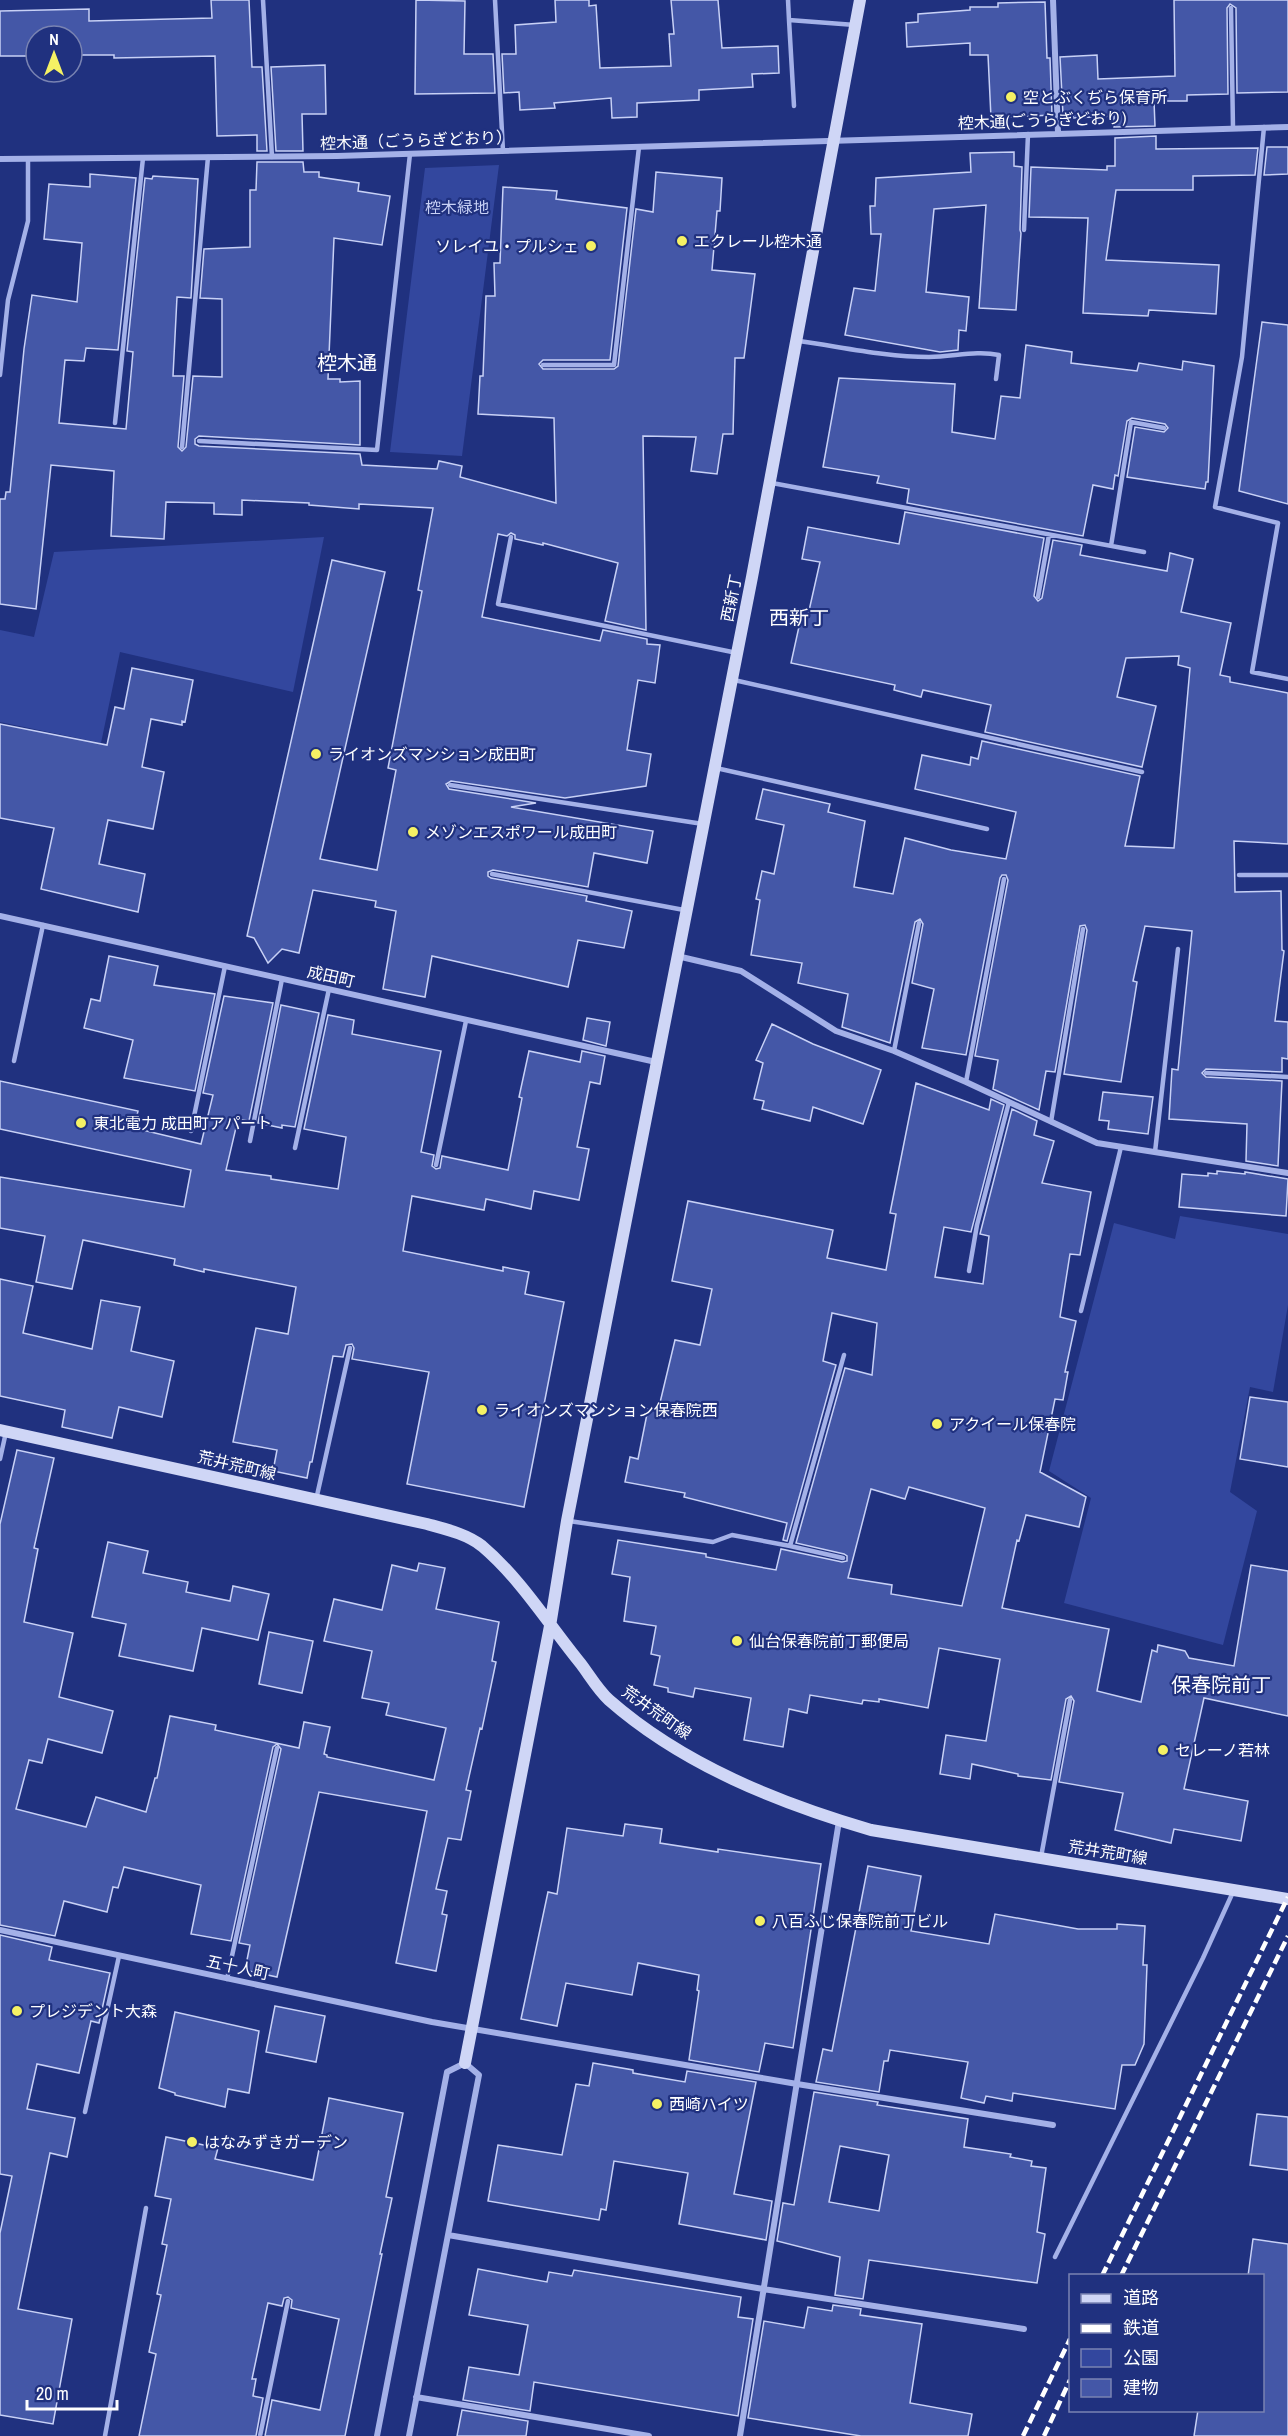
<svg xmlns="http://www.w3.org/2000/svg" width="1288" height="2436" font-family="'Archivo Narrow','Noto Sans JP',sans-serif">
	<rect width="100%" height="100%" fill="#20317f"/>
	<path fill="#33479e" d="M499 165 462 456 390 452 425 168Z
		M324 537 293 692 120 652 101 743 0 722V630L34 637 54 552Z
		M1180 1216 1288 1234V1305L1273 1392 1250 1387 1230 1492 1257 1511 1223 1645 1064 1603 1091 1498 1049 1471 1114 1223 1175 1239Z"/>
	<path fill="#4457a7" stroke="#c8d1f6" stroke-width="1.5" fill-rule="evenodd" d="M211 0H249L252 67H262L267 151H257V135L217 136 215 56 114 58V55H72V36H36V56H0V11L89 9V21L212 18Z
		M416 0 465 1 464 54H493L495 93 415 94Z
		M555 0H589V6L596 5 600 68 671 66 669 34H674L671 0H718L722 48 778 46 779 73 752 74 753 87 699 90V100L637 103V117L612 118 611 98 554 103 555 108 520 110 519 92 504 93 502 54H516L515 25 556 22Z
		M1174 0H1288V92L1237 93 1236 8 1230 4 1227 8 1228 94 1187 95V101H1154L1155 126 1114 127V116L1073 118V114L1063 115 1060 57 1097 55 1098 79 1175 76Z
		M1045 2 1047 58H1050L1052 115 991 118 988 55H970V43L907 47 906 23 918 22V14L970 10V7H998V3Z
		M325 65 326 114H302L303 151H276L271 67Z
		M1156 136V149L1258 148 1255 175 1193 176V190H1116L1106 260 1219 265 1216 314 1149 310 1148 316 1083 313 1088 218 1029 217 1031 167 1107 170V166H1115V138Z
		M1267 147H1288V174L1264 175Z
		M1014 152V166L1022 167 1020 230 1021 233 1016 310 979 308 986 205 934 209 926 292 969 297 966 331 959 330 958 350 940 352 845 335 854 288 875 291 881 234H871L870 206H875L876 178 971 172 970 153Z
		M257 162H303L304 172H319V177L359 183 358 191 390 196 382 245 334 238 328 379H340V382L360 381V445L199 436 195 439V444L199 446 360 454 362 465 437 469 439 461 462 466 460 477 556 503 554 418 478 414 480 376H483L486 296H495L494 263H500L503 187 557 191 556 199 627 208 610 360H543L539 364 543 369H614L618 366 636 209 653 212 656 172 722 178 720 211H717L712 270 755 274 744 358H735L733 434H723L717 474 691 471 696 437 643 436 646 630 605 621 618 563 543 543V545L515 539V535L511 533 507 536 498 534 482 617 600 641 603 630 647 639V644L660 645 655 683 638 680 627 750 651 754 646 786 565 798 451 781 446 784 449 789 536 803 511 807 653 831 647 863 594 853 588 887 493 870 488 872V876L491 878 587 896 586 901 632 911 624 948 578 940 568 987 432 956 425 997 383 989 396 911 375 907 376 901 313 890 299 953 282 949 268 963 254 938 247 936 332 560 385 572 320 859 377 870 396 770 388 768 422 591 418 590 433 508 359 504V509L309 505V503L242 500V515L214 514V503L166 502 164 539 111 536 114 471 51 465 36 609 0 604V499H5L6 492H10L24 349 32 295 77 302 82 243 44 239 49 184 90 187V174L136 178 118 350 86 348 84 361 65 360 59 423 126 429 133 352 127 351 145 178 152 179 153 176 198 179 191 298 177 297 173 376H184L178 447 182 451 186 447 193 376 222 377V299L200 298 204 249 250 247V190H256Z
		M1262 322 1288 325V504L1239 491Z
		M1026 345 1072 352 1071 363 1137 371 1139 363 1182 370 1183 361 1214 366 1208 482H1206L1205 489 1127 477 1135 427 1164 432 1168 428 1165 424 1132 418 1127 421 1118 476 1115 475 1113 489 1093 485 1083 536 907 503 909 489 877 483 879 476 823 467 839 378 955 384 952 432 995 439 1001 396 1020 398Z
		M905 512 1044 538 1034 596 1038 601 1042 598 1053 540 1082 545 1080 555 1167 571 1170 553 1193 559 1181 612 1231 623 1220 675 1230 677V682L1288 693V844L1234 841 1235 892 1281 891 1282 950 1284 951 1275 1021 1288 1022V1059L1282 1058V1072L1206 1069 1202 1073 1206 1077 1282 1081 1278 1166 1246 1161 1247 1124 1169 1119 1172 1069 1178 1070 1192 931 1145 926 1133 981 1137 982 1121 1082 1064 1074 1087 930 1085 925 1080 926 1055 1072 1046 1071 1039 1110 993 1089 998 1060 975 1056 1008 880 1006 875H1002L1000 878 966 1055 922 1048 934 989 912 983 923 924 920 919 915 922 890 1043 842 1027 848 994 798 983 802 963 751 955 760 900 756 899 762 871 774 874 784 825 756 819 763 789 830 804 828 812 865 821 854 887 893 894 905 838 951 850 1006 859 1016 812 915 789 922 755 970 765 971 757 978 759 982 741 1140 776 1125 846 1174 848 1190 668 1178 665 1179 656 1126 658 1117 697 1156 706 1142 767 985 732 991 705 923 690 921 697 894 690 895 685 791 663 800 622 806 624 820 562 802 559 808 527 899 544Z
		M132 668 193 680 185 722 182 721V725L151 719 142 767 164 772 153 829 108 820 99 864 145 874 138 912 41 889 54 828 0 818V724L107 745 115 707 124 709Z
		M109 956 158 966 154 985 215 994 195 1091 124 1078 133 1040 84 1028 91 999 100 1001Z
		M224 996 273 1003 249 1121 238 1119 226 1170 271 1176V1179L338 1189 346 1137 304 1129 328 1015 354 1020 352 1034 441 1051 421 1152 434 1155 432 1166 436 1169 440 1168 442 1156 508 1170 522 1098 519 1097 529 1051 580 1062 582 1051 605 1056 600 1084 590 1082 577 1147 589 1149 579 1200 534 1191 531 1209 486 1199 484 1210 412 1196 403 1251 503 1271V1267L529 1272 525 1294 564 1302 524 1507 407 1484 429 1372 352 1359 354 1348 352 1344 346 1345 343 1357 333 1356 312 1462H310L307 1478 273 1471 277 1450 233 1442 256 1328 288 1334 296 1287 204 1269V1272L174 1265 175 1259 83 1240 72 1289 36 1282 45 1236 0 1228V1177L184 1207 191 1170 0 1129V1081L138 1111 134 1128 201 1144 213 1095 203 1093Z
		M281 1005 319 1013 295 1127 282 1125V1128L258 1123Z
		M587 1018 610 1022 606 1046 583 1040Z
		M772 1024 813 1044 881 1070 863 1124 813 1107 810 1121 762 1109 764 1101 754 1099 763 1063 756 1060Z
		M916 1083 989 1110 991 1099 1004 1105 971 1232 944 1227 935 1277 983 1284 989 1236 980 1234 1012 1109 1037 1121 1034 1135 1054 1141 1042 1183 1091 1192 1080 1255 1070 1254 1060 1317 1076 1321 1065 1372H1068L1063 1400 1055 1399 1040 1472 1086 1497 1079 1527 1026 1515 1019 1541 1017 1540 1002 1608 1109 1629 1097 1691 1141 1702 1152 1650 1157 1652 1158 1645 1185 1651 1189 1658 1234 1666 1251 1565 1288 1571V1716L1204 1698 1184 1789 1248 1801 1241 1841 1174 1829 1171 1843 1115 1830 1123 1793 1059 1782 1074 1701 1071 1696 1066 1699 1051 1780 1018 1776V1774L972 1764 970 1779 940 1774 946 1735 986 1741 1000 1659 939 1648 928 1708 879 1699V1702L863 1700 862 1704 810 1695 807 1713 789 1709 783 1747 744 1740 751 1698 695 1688 693 1697 668 1692V1688L654 1685 660 1656 651 1654 656 1626 624 1621 630 1577 612 1574 618 1540 706 1554V1557L776 1570 781 1549 842 1562 847 1561V1556L844 1554 796 1543 845 1368 872 1375 877 1323 832 1313 823 1361 836 1365 787 1541 783 1540 787 1523 684 1497 685 1493 625 1482 630 1457 638 1459 648 1409 658 1411 675 1340 700 1345 712 1289 672 1281 688 1201 833 1230 827 1258 886 1270 896 1214 890 1213ZM909 1487 985 1508 962 1606 891 1594 892 1585 848 1578 871 1489 905 1499Z
		M1103 1092 1153 1097 1148 1134 1108 1129 1109 1121 1099 1120Z
		M1217 1171 1245 1174V1172L1288 1179 1286 1216 1179 1207 1182 1174 1208 1176V1173L1217 1174Z
		M0 1279 33 1286 23 1333 92 1349 101 1300 140 1307 131 1351 174 1361 162 1417 119 1407 112 1438 62 1427 65 1410 0 1396Z
		M1250 1397 1288 1402V1467L1240 1459Z
		M17 1450 54 1458 34 1548 38 1549 24 1622 73 1633 59 1697 113 1711 102 1753 48 1739 42 1763 29 1760 16 1809 86 1827 96 1797 146 1812 155 1778H157L170 1716 216 1725 215 1730 299 1748 304 1722 330 1727 324 1754 327 1755V1757L434 1780 446 1728 386 1715 389 1703 362 1698 372 1651 324 1641 334 1599 382 1610 392 1565 417 1571 419 1563 445 1568 436 1609 499 1622 492 1661 496 1662 482 1729 480 1728 466 1790 471 1791 461 1840 448 1838 436 1889 447 1891 442 1914 447 1915 436 1971 396 1963 427 1811 319 1792 277 1977 245 1970 250 1945 239 1943 281 1749 277 1744 273 1747 231 1941 191 1934 201 1885 124 1867 118 1888 113 1887 107 1912 64 1901 55 1936 0 1925V1524Z
		M108 1542 148 1551 143 1573 188 1582 186 1592 230 1601 233 1586 269 1594 258 1640 202 1628 193 1671 119 1656 126 1624 92 1617Z
		M269 1632 313 1641 302 1693 259 1684Z
		M625 1824 662 1829 660 1843 718 1852V1849L821 1864 793 2048 765 2043 759 2072 689 2060 699 1991 697 1990 699 1975 638 1963 632 1995 566 1983 557 2026 521 2019 548 1892 557 1894 567 1828 623 1836Z
		M868 1866 921 1876 911 1931 989 1944 995 1914 1078 1929H1117V1924L1145 1926 1143 1965H1147L1144 2044 1135 2065H1122L1115 2109 1013 2093 1012 2101 986 2096 984 2103 961 2098 968 2062 890 2050 888 2061H884L879 2092 816 2082 823 2049 832 2051Z
		M0 1935 52 1947 49 1960 110 1973 99 2023 91 2021 79 2073 37 2064 27 2109 75 2118 67 2157 50 2153 18 2309 72 2319 53 2424 0 2415V2233L12 2176 0 2174Z
		M275 2006 325 2016 316 2062 266 2052Z
		M175 2012 259 2031 249 2093 228 2089 225 2107 175 2095V2093L159 2088Z
		M593 2063 633 2070V2073L685 2082 687 2071 756 2082 734 2194 772 2201 766 2240 679 2224 688 2173 614 2161 606 2210 601 2209 599 2220 488 2201 498 2145 562 2155 576 2084 589 2086Z
		M814 2092 878 2102 877 2105 968 2119 964 2147 1011 2154 1010 2157 1032 2161 1031 2166 1046 2168 1037 2232 1045 2234 1037 2283 869 2260 863 2299 835 2295 840 2257 777 2241 783 2203 794 2205ZM840 2146 889 2155 879 2211 829 2202Z
		M329 2098 403 2113 386 2197 392 2198 380 2254H382L345 2436H265L272 2400 320 2410 339 2319 291 2308 292 2300 288 2297 284 2298 282 2306 268 2303 252 2379H256L253 2396 263 2398 256 2436H139L156 2354 149 2352 161 2295 157 2294 167 2245 162 2244 171 2199 155 2196 166 2137 218 2148 215 2159 313 2180Z
		M1257 2114 1288 2117V2170L1250 2165Z
		M1253 2239 1288 2244V2436H1194L1198 2410H1263V2276H1248Z
		M478 2269 547 2282 549 2272 572 2276 574 2270 741 2297 738 2317 753 2319 738 2416 534 2382 530 2411 463 2400 469 2367 519 2375 528 2325 469 2315Z
		M833 2305 861 2309 860 2315 922 2324 910 2403 972 2414 968 2436H861L748 2418 764 2321 804 2328 808 2307 832 2311Z
		M462 2410 528 2421 526 2436H457Z"/>
	<g fill="none" stroke-linecap="round" stroke-linejoin="round">
		<path stroke="#a4b1e8" stroke-width="4.5" d="M263 0 272 157
			M495 0 503 151
			M788 0 789 20 855 25
			M1231 8 1233 128
			M789 20 794 106
			M1264 127 1242 357 1215 507 1278 523 1252 672 1288 679
			M1024 230 1028 134
			M799 341C842 347 886 357 929 357 953 357 976 350 999 355L996 379
			M543 365H614L639 147
			M0 375 8 300 28 221V159
			M115 423 143 158
			M199 441 377 450 410 154
			M182 447 208 157
			M772 483 1144 552
			M511 537 498 604 737 653
			M1111 546 1131 422 1164 428
			M1038 597 1049 535
			M734 680 1142 772
			M716 768 987 829
			M450 785 703 824
			M492 874 684 910
			M1239 875H1288
			M894 1051 919 923
			M14 1061 43 925
			M1206 1073 1288 1077
			M966 1082 1004 879
			M1051 1122 1083 929
			M191 1131 225 966
			M250 1141 282 979
			M295 1148 329 989
			M1155 1152 1178 949
			M436 1165 466 1021
			M969 1271 977 1225 1009 1102
			M1081 1311 1121 1147
			M0 1459 6 1432
			M316 1500 350 1348
			M569 1521 713 1542 732 1535 790 1546 844 1355
			M790 1546 843 1558
			M1041 1857 1070 1700
			M227 1979 277 1748
			M85 2112 119 1956
			M1055 2257 1203 1958 1233 1892
			M105 2436 146 2208
			M260 2436 288 2301"/>
		<path stroke="#a4b1e8" stroke-width="6" d="M1053 0 1058 133
			M0 159 337 156 1288 127
			M0 916 656 1062
			M677 956 741 971 836 1031 894 1051 966 1082 1097 1143 1288 1173
			M0 1930 432 2022 797 2084 1053 2125
			M448 2235 763 2289 1024 2329
			M416 2397 649 2436
			M377 2436 447 2072 465 2063 479 2075 409 2436
			M740 2436 839 1821"/>
		<path stroke="#cfd6f6" stroke-width="12" d="M0 1430 427 1524C445 1529 467 1534 482 1546 521 1579 549 1625 581 1664 590 1676 598 1690 609 1700 683 1765 779 1803 871 1830L1288 1899
			M465 2063 550 1626 567 1521 752 577 860 0"/>
		<path stroke="#fff" stroke-width="4.5" stroke-dasharray="10 4.5" stroke-linecap="butt" d="M1102 2276 1288 1897
			M1121 2276 1288 1936
			M1023 2436 1070 2339
			M1044 2436 1070 2380"/>
	</g>
	<g fill="#f5f164" stroke="#20317f" stroke-width="2">
		<circle cx="1011" cy="97" r="6"/>
		<circle cx="682" cy="241" r="6"/>
		<circle cx="591" cy="246" r="6"/>
		<circle cx="316" cy="754" r="6"/>
		<circle cx="413" cy="832" r="6"/>
		<circle cx="81" cy="1123" r="6"/>
		<circle cx="482" cy="1410" r="6"/>
		<circle cx="937" cy="1424" r="6"/>
		<circle cx="737" cy="1641" r="6"/>
		<circle cx="1163" cy="1750" r="6"/>
		<circle cx="760" cy="1921" r="6"/>
		<circle cx="17" cy="2011" r="6"/>
		<circle cx="657" cy="2104" r="6"/>
		<circle cx="192" cy="2142" r="6"/>
	</g>
	<g text-anchor="middle" dominant-baseline="central" stroke-width="4.5" stroke-linejoin="round" paint-order="stroke">
		<g font-size="16" fill="#fff" stroke="#20317f" text-anchor="start">
			<text x="1023" y="97">空とぶくぢら保育所</text>
			<text x="694" y="241">エクレール椌木通</text>
			<text x="579" y="246" text-anchor="end">ソレイユ・プルシェ</text>
			<text x="328" y="754">ライオンズマンション成田町</text>
			<text x="425" y="832">メゾンエスポワール成田町</text>
			<text x="93" y="1123">東北電力 成田町アパート</text>
			<text x="494" y="1410">ライオンズマンション保春院西</text>
			<text x="949" y="1424">アクイール保春院</text>
			<text x="749" y="1641">仙台保春院前丁郵便局</text>
			<text x="1175" y="1750">セレーノ若林</text>
			<text x="772" y="1921">八百ふじ保春院前丁ビル</text>
			<text x="29" y="2011">プレジデント大森</text>
			<text x="669" y="2104">西崎ハイツ</text>
			<text x="204" y="2142">はなみずきガーデン</text>
		</g>
		<g font-size="16" fill="#fff" stroke="#20317f">
			<text transform="translate(1042 120) rotate(-2)">椌木通(ごうらぎどおり)</text>
			<text transform="translate(416 140) rotate(-2)">椌木通（ごうらぎどおり）</text>
			<text transform="translate(731 598) rotate(-79)">西新丁</text>
			<text transform="translate(331 976) rotate(13)">成田町</text>
			<text transform="translate(237 1465) rotate(13)">荒井荒町線</text>
			<text transform="translate(657 1712) rotate(35)">荒井荒町線</text>
			<text transform="translate(1108 1852) rotate(9)">荒井荒町線</text>
			<text transform="translate(238 1967) rotate(12)">五十人町</text>
		</g>
		<g font-size="16" fill="#c8d1f6" stroke="#20317f">
			<text x="457" y="207">椌木緑地</text>
		</g>
		<g font-size="20" fill="#fff" stroke="#20317f">
			<text x="347" y="362">椌木通</text>
			<text x="799" y="617">西新丁</text>
			<text x="1221" y="1684">保春院前丁</text>
		</g>
	</g>
	<rect x="1069" y="2274" width="195" height="138" fill="#20317f" stroke="#7983b2" stroke-width="1.5"/>
	<rect x="1081" y="2294" width="30" height="9" fill="#cfd6f6" stroke="#7983b2" stroke-width="1.5"/>
	<text x="1123" y="2304" font-size="18" fill="#ffffff">道路</text>
	<rect x="1081" y="2324" width="30" height="9" fill="#ffffff" stroke="#7983b2" stroke-width="1.5"/>
	<text x="1123" y="2334" font-size="18" fill="#ffffff">鉄道</text>
	<rect x="1081" y="2349" width="30" height="18" fill="#33479e" stroke="#7983b2" stroke-width="1.5"/>
	<text x="1123" y="2364" font-size="18" fill="#ffffff">公園</text>
	<rect x="1081" y="2379" width="30" height="18" fill="#4457a7" stroke="#7983b2" stroke-width="1.5"/>
	<text x="1123" y="2394" font-size="18" fill="#ffffff">建物</text>
	<g transform="translate(54 54)"><circle r="28" fill="#20317f" stroke="#7983b2" stroke-width="1.5"/>
	<path d="M0-4.5L10 22L0 15L-10 22Z" fill="#f5f164"/>
	<text y="-9" font-size="16" font-weight="bold" text-anchor="middle" fill="#ffffff">N</text>
	</g>
	<path d="M27 2400v9h90v-9" fill="none" stroke="#ffffff" stroke-width="3"/>
	<text x="36" y="2400" font-size="18" fill="#ffffff" stroke="#20317f" stroke-width="4.5" paint-order="stroke">20 m</text>
</svg>
